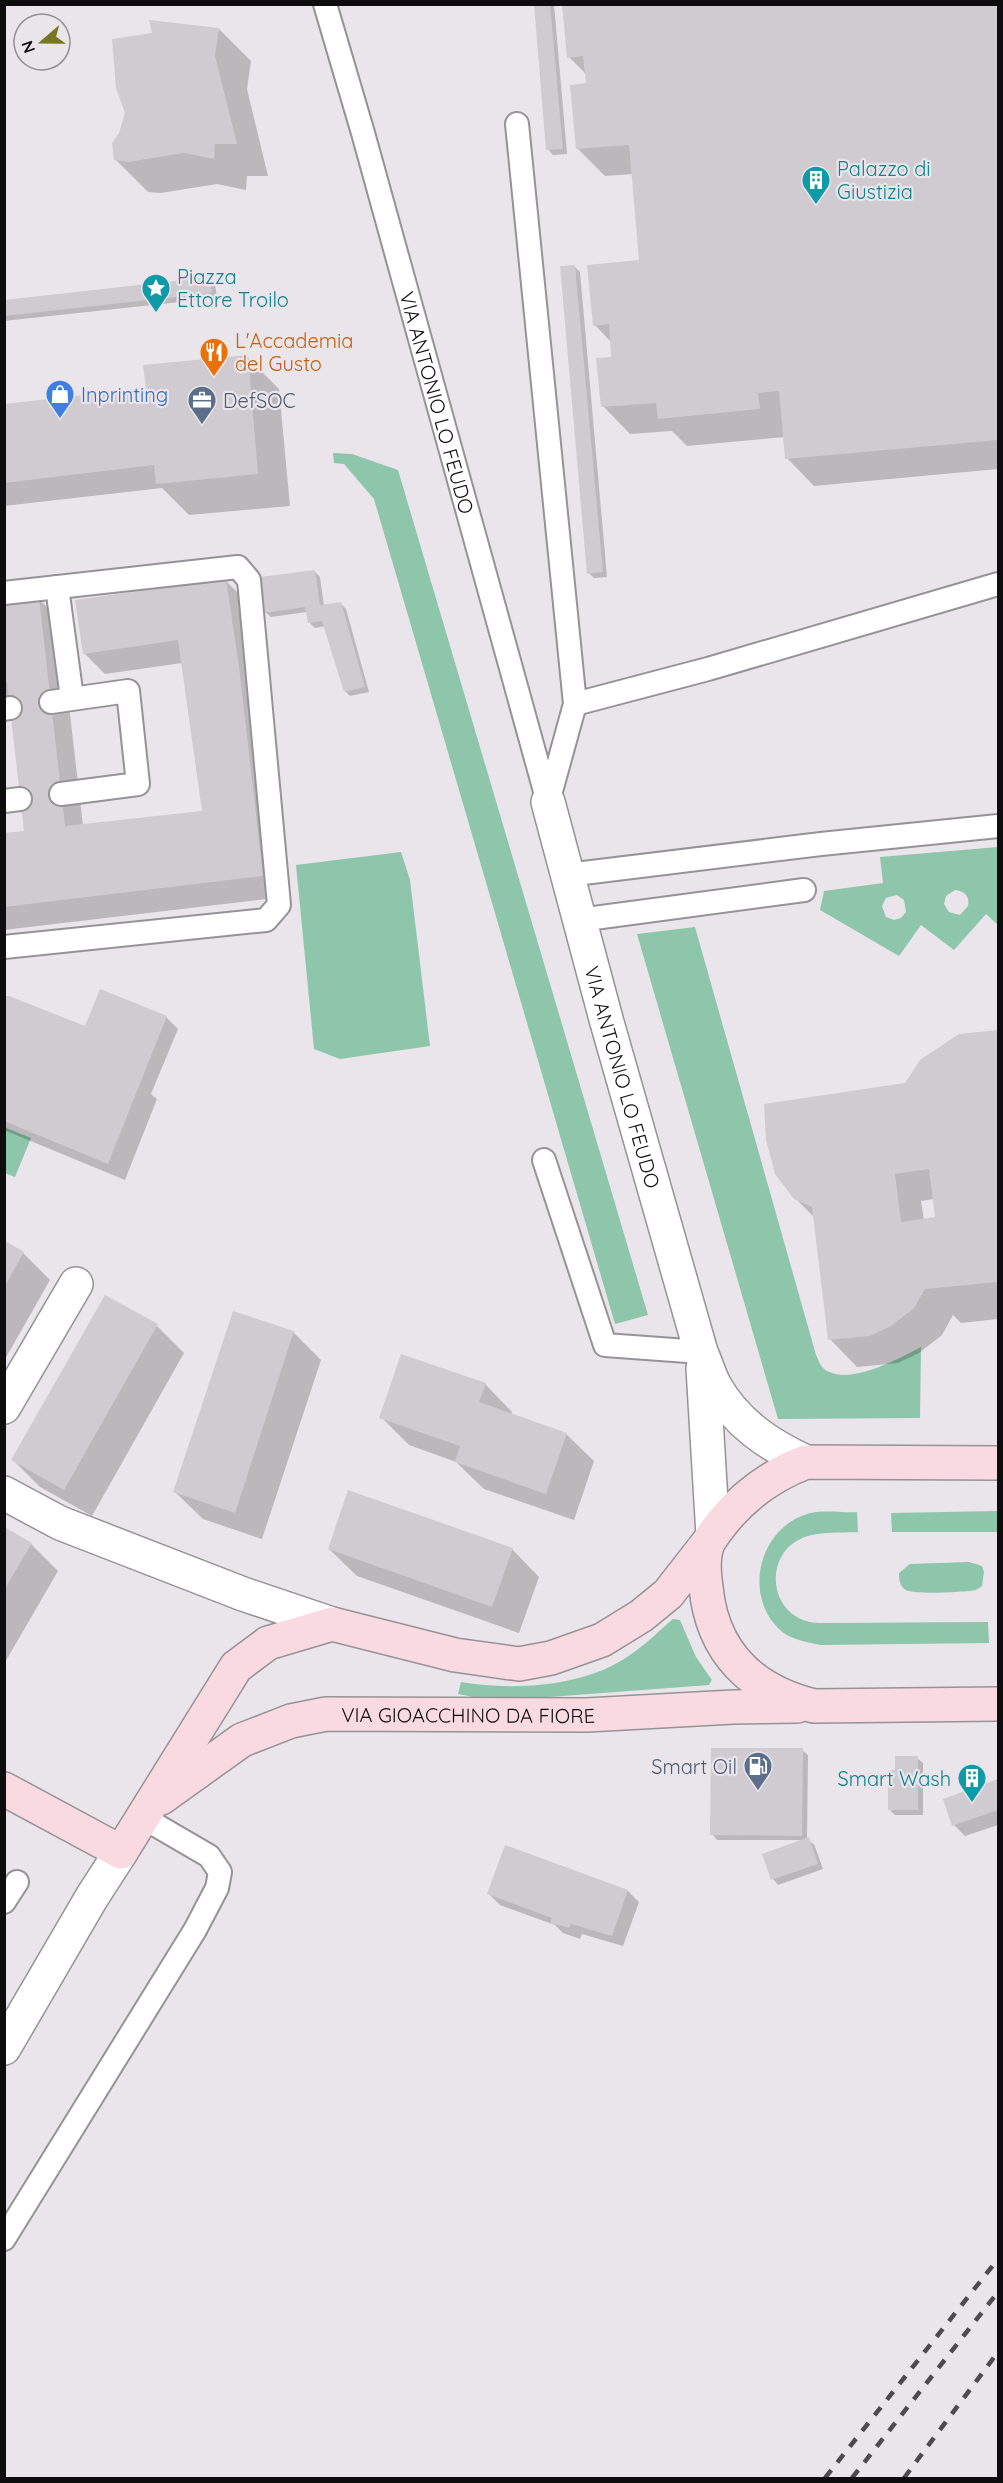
<svg xmlns="http://www.w3.org/2000/svg" width="1003" height="2483" font-family="Quicksand,sans-serif">
	<rect width="100%" height="100%" fill="#eae5ea"/>
	<path fill="#8dc6ab" fill-rule="evenodd" d="M333 453 352 454 398 470 648 1315 615 1324 374 499 344 464 334 463Z
		M998 847V925L986 914 954 950 921 925 899 956 820 910 824 891 883 883 880 857ZM955 890C965 891 970 897 968 906L960 915 949 912 944 904 946 896ZM897 895 904 900 906 912 901 918 894 920 886 917 882 906 886 898Z
		M401 852 410 880 430 1046 340 1059 314 1049 296 865Z
		M695 927 816 1355C818 1359 820 1365 823 1368 846 1388 898 1359 921 1347L920 1418 778 1419 637 934Z
		M4 1127 31 1138 15 1177 5 1173Z
		M998 1511V1532H892L891 1513Z
		M857 1512 858 1532C839 1533 815 1531 798 1540 769 1556 768 1600 797 1617 805 1622 814 1623 823 1623L988 1622 989 1643 821 1645C807 1642 790 1640 779 1629 743 1594 759 1529 807 1514 821 1509 842 1513 857 1512Z
		M969 1562 982 1566 984 1572 982 1586 976 1590C965 1592 915 1595 906 1590 900 1587 899 1580 899 1573L910 1564Z
		M673 1619 680 1620 696 1657 712 1680 709 1685 523 1699H484L458 1694 461 1682C514 1691 585 1687 630 1655 645 1645 659 1631 673 1619Z"/>
	<path fill="#0003" fill-rule="evenodd" d="M535 4H554L567 154 553 155 548 149Z
		M564 4H998V469L814 486 787 458 785 437 687 446 672 431 630 434 603 406 612 358 611 342 595 325 641 262 633 174 605 176 577 148 588 84 587 75 569 57Z
		M219 29 251 61 247 89 268 176H247L246 190 217 184 161 193 148 192 115 159Z
		M575 267 580 272 607 577 594 578 589 573Z
		M209 278 215 284 217 298 4 321V301Z
		M247 357 279 389 290 506 189 515 162 488 4 506V406L148 392Z
		M315 572 320 577 324 606 340 603 346 609 369 692 350 696 345 691 326 626 315 628 310 623 307 612 271 617 265 612Z
		M226 581 247 602 283 897 4 930V834L25 832 11 704 4 705V602L38 598 59 619 83 826 203 813 182 663 105 674 84 653Z
		M4 998 86 1027 166 1017 178 1029 151 1094 157 1099 125 1180 4 1130Z
		M998 1031V1319L961 1323 953 1315 942 1335 919 1353 898 1363 857 1367 830 1339 815 1218 795 1198 905 1084 959 1036ZM934 1199 936 1218 924 1220 921 1201Z
		M4 1242 23 1253 50 1280 4 1361Z
		M234 1313 294 1333 321 1360 262 1539 203 1519 175 1492Z
		M157 1326 184 1353 92 1516 40 1487 13 1460Z
		M485 1384 512 1412 511 1415 566 1434 594 1461 574 1520 484 1489 456 1462 409 1445 381 1417Z
		M4 1528 31 1544 58 1571 4 1664Z
		M329 1549H512L539 1577 519 1633 357 1576Z
		M802 1750 808 1755 807 1840 814 1844 823 1869 778 1885 773 1879 804 1840H717L712 1834Z
		M917 1758 923 1763V1815H895L889 1809 896 1772Z
		M998 1781V1825L965 1836 954 1825 945 1800Z
		M628 1891 639 1902 623 1946 582 1934 580 1939 563 1933 555 1925 500 1905 489 1894Z"/>
	<path fill="#d0cbd0" fill-rule="evenodd" d="M534 4H550L563 149 546 150Z
		M562 4H998V440L785 459 779 391 758 393 760 409 658 419 656 403 601 407 596 358 611 357 609 324 593 326 587 265 639 260 629 145 576 149 570 85 586 83 583 56 567 58Z
		M149 20 219 28 215 56 237 144H215L214 159 184 153 128 162 114 160 112 143 119 133 125 113 116 88 112 39 152 33Z
		M575 265 603 572 587 574 560 266Z
		M210 277 212 293 4 316V300Z
		M248 355 258 474 156 484 154 465 4 483V404L146 388 143 365Z
		M315 570 320 605 341 602 365 687 344 692 322 621 308 623 305 607 264 613 260 577Z
		M226 579 239 666 263 876 4 907V833L24 831 7 682H4V601L39 597 65 826 202 811 178 640 83 654 75 600Z
		M100 989 167 1016 108 1164 4 1121V996H9L85 1026Z
		M998 1030V1282L925 1289 914 1308 891 1326 870 1336 828 1340 812 1207 794 1199 775 1174 766 1140 764 1104 905 1083 920 1060 959 1034ZM929 1169 935 1217 901 1222 895 1174Z
		M5 1241 24 1252 5 1286Z
		M105 1295 158 1324 64 1490 11 1460Z
		M233 1311 294 1331 235 1513 173 1492Z
		M401 1354 486 1383 479 1402 567 1433 546 1494 455 1462 460 1446 379 1418Z
		M348 1490 513 1548 492 1607 328 1549Z
		M4 1527 32 1543 4 1590Z
		M711 1748H803L802 1836 710 1835Z
		M895 1756H918V1810H888V1770H895Z
		M998 1779V1810L952 1826 943 1799Z
		M809 1837 818 1864 771 1880 762 1854Z
		M505 1845 628 1890 612 1936 571 1924 569 1928 550 1923 552 1918 487 1894Z"/>
	<g fill="none" stroke-linecap="round" stroke-linejoin="round">
		<g stroke="#969296" stroke-width="26">
			<g id="lane">
				<path id="s1" d="M325 4 363 133 548 802"/>
				<path d="M517 124 575 704 548 802"/>
				<path d="M57 587 72 698"/>
				<path d="M4 593 238 567 249 580 279 905 266 920 4 947"/>
				<path d="M51 702 128 691 138 784 61 794"/>
				<path d="M575 704 708 669 998 584"/>
				<path d="M4 709 10 708"/>
				<path d="M4 801 20 799"/>
				<path d="M567 875 821 844 998 826"/>
				<path d="M579 920 804 890"/>
				<path d="M544 1160 605 1345 701 1352"/>
				<path d="M4 1902 17 1882"/>
				<path d="M4 2239 195 1930 217 1888 220 1872 209 1856 142 1817"/>
			</g>
		</g>
		<g stroke="#969296" stroke-width="36">
			<g id="street">
				<path id="s2" d="M548 802 606 1019 701 1352C706 1363 709 1375 715 1386 736 1423 769 1445 806 1462"/>
				<path d="M703 1368 713 1535"/>
				<path d="M4 1407 76 1284"/>
				<path d="M4 1493 60 1523 243 1594 332 1624"/>
				<path d="M4 2048 92 1897 121 1852"/>
			</g>
		</g>
		<g stroke="#969296" stroke-width="36">
			<g id="secondary">
				<path d="M998 1463 806 1462C772 1475 745 1494 722 1523 717 1530 710 1537 707 1546 703 1558 704 1574 706 1587 712 1652 752 1691 814 1706L998 1704"/>
				<path d="M4 1789 121 1852 236 1667 268 1643 332 1624 455 1655 519 1664 551 1658 602 1640 641 1616 668 1594 707 1544"/>
				<path id="s3" d="M161 1798 242 1740 291 1721 326 1714 587 1715 733 1707 797 1706"/>
			</g>
		</g>
		<use href="#lane" stroke="#fff" stroke-width="22"/>
		<use href="#street" stroke="#fff" stroke-width="33"/>
		<use href="#secondary" stroke="#f9dae0" stroke-width="33"/>
		<path stroke="#4d4b4d" stroke-width="4.5" stroke-dasharray="10 10" stroke-linecap="butt" d="M825 2478 998 2259
			M852 2478 998 2292
			M904 2478 998 2352"/>
	</g>
	<defs>
		<g id="building-pin" transform="scale(1.5)"><path d="M0 17L-7.5 6A9.5 9.5 0 1 1 7.5 6Z" fill="#0f9aa8" stroke="#eae5ea"/><path d="M-4-6H4V6H1V3H-1V6H-4ZM-2.5-4.3h1.7v1.8h-1.7ZM.8-4.3h1.7v1.8H.8ZM-2.5-1h1.7V.8h-1.7ZM.8-1h1.7V.8H.8Z" fill="#fff"/></g>
		<g id="sight-pin" transform="scale(1.5)"><path d="M0 17L-7.5 6A9.5 9.5 0 1 1 7.5 6Z" fill="#0f9aa8" stroke="#eae5ea"/><path d="M0-6L1.8-2.2L6-1.7L2.9 1.2L3.7 5.4L0 3.3L-3.7 5.4L-2.9 1.2L-6-1.7L-1.8-2.2Z" fill="#fff"/></g>
		<g id="restaurant-pin" transform="scale(1.5)"><path d="M0 17L-7.5 6A9.5 9.5 0 1 1 7.5 6Z" fill="#e8710a" stroke="#eae5ea"/><path d="M-5-6h1v4h1v-4h1v4h1v-4h1v5L-1.5 .5V6h-2V.5L-5-1ZM5-6V6H3V1.5H1.5Q1.5-4 5-6Z" fill="#fff"/></g>
		<g id="shop-pin" transform="scale(1.5)"><path d="M0 17L-7.5 6A9.5 9.5 0 1 1 7.5 6Z" fill="#3f7fe0" stroke="#eae5ea"/><path d="M-5-2.5h2.3a2.7 3.5 0 0 1 5.4 0H5L5.5 6h-11ZM-1.5-2.5h3a1.5 2.3 0 0 0-3 0Z" fill="#fff"/></g>
		<g id="office-pin" transform="scale(1.5)"><path d="M0 17L-7.5 6A9.5 9.5 0 1 1 7.5 6Z" fill="#5c6f8a" stroke="#eae5ea"/><path d="M-6-3h4V-5.5h4V-3h4V5H-6ZM-1-4.5V-3h2v-1.5ZM-6 0V1H6V0Z" fill="#fff"/></g>
		<g id="fuel-pin" transform="scale(1.5)"><path d="M0 17L-7.5 6A9.5 9.5 0 1 1 7.5 6Z" fill="#5c6f8a" stroke="#eae5ea"/><path d="M-5.5-6h7V0h2V4h1.3V-2.5L3-4.5l.8-.8L6-3V5H2.5V1h-1V6h-7ZM-4.2-4.7v3.2H.2V-4.7Z" fill="#fff"/></g>
	</defs>
	<g fill-rule="evenodd">
		<use href="#building-pin" x="816" y="180"/>
		<use href="#sight-pin" x="156" y="288"/>
		<use href="#restaurant-pin" x="214" y="352"/>
		<use href="#shop-pin" x="60" y="394"/>
		<use href="#office-pin" x="202" y="400"/>
		<use href="#fuel-pin" x="758" y="1766"/>
		<use href="#building-pin" x="972" y="1778"/>
	</g>
	<g text-anchor="middle" dominant-baseline="central" stroke-width="4.5" stroke-linejoin="round" paint-order="stroke">
		<g font-size="20" fill="#0d838f" stroke="#eae5ea" text-anchor="start">
			<text x="837" y="168">Palazzo di<tspan x="837" dy="23">Giustizia</tspan></text>
			<text x="177" y="276">Piazza<tspan x="177" dy="23">Ettore Troilo</tspan></text>
			<text x="951" y="1778" text-anchor="end">Smart Wash</text>
		</g>
		<g font-size="20" fill="#c56008" stroke="#eae5ea" text-anchor="start">
			<text x="235" y="340">L'Accademia<tspan x="235" dy="23">del Gusto</tspan></text>
		</g>
		<g font-size="20" fill="#366cbe" stroke="#eae5ea" text-anchor="start">
			<text x="81" y="394">Inprinting</text>
		</g>
		<g font-size="20" fill="#4e5e75" stroke="#eae5ea" text-anchor="start">
			<text x="223" y="400">DefSOC</text>
			<text x="737" y="1766" text-anchor="end">Smart Oil</text>
		</g>
		<g font-size="20" fill="#0e0d0e" stroke="#eae5ea">
			<text stroke="none"><textPath href="#s1" startOffset="414">VIA ANTONIO LO FEUDO</textPath></text>
			<text stroke="none"><textPath href="#s2" startOffset="285">VIA ANTONIO LO FEUDO</textPath></text>
			<text stroke="none"><textPath href="#s3" startOffset="330">VIA GIOACCHINO DA FIORE</textPath></text>
		</g>
	</g>
	<rect width="1003" height="2483" fill="none" stroke="#0e0d0e" stroke-width="12"/>
	<g transform="translate(42 42) rotate(250)"><circle r="28" fill="#eae5ea" stroke="#928f92" stroke-width="1.5"/>
	<path d="M0-4.5L10 22L0 15L-10 22Z" fill="#767920"/>
	<text y="-9" font-size="16" font-weight="bold" text-anchor="middle" fill="#0e0d0e">N</text>
	</g>
</svg>
